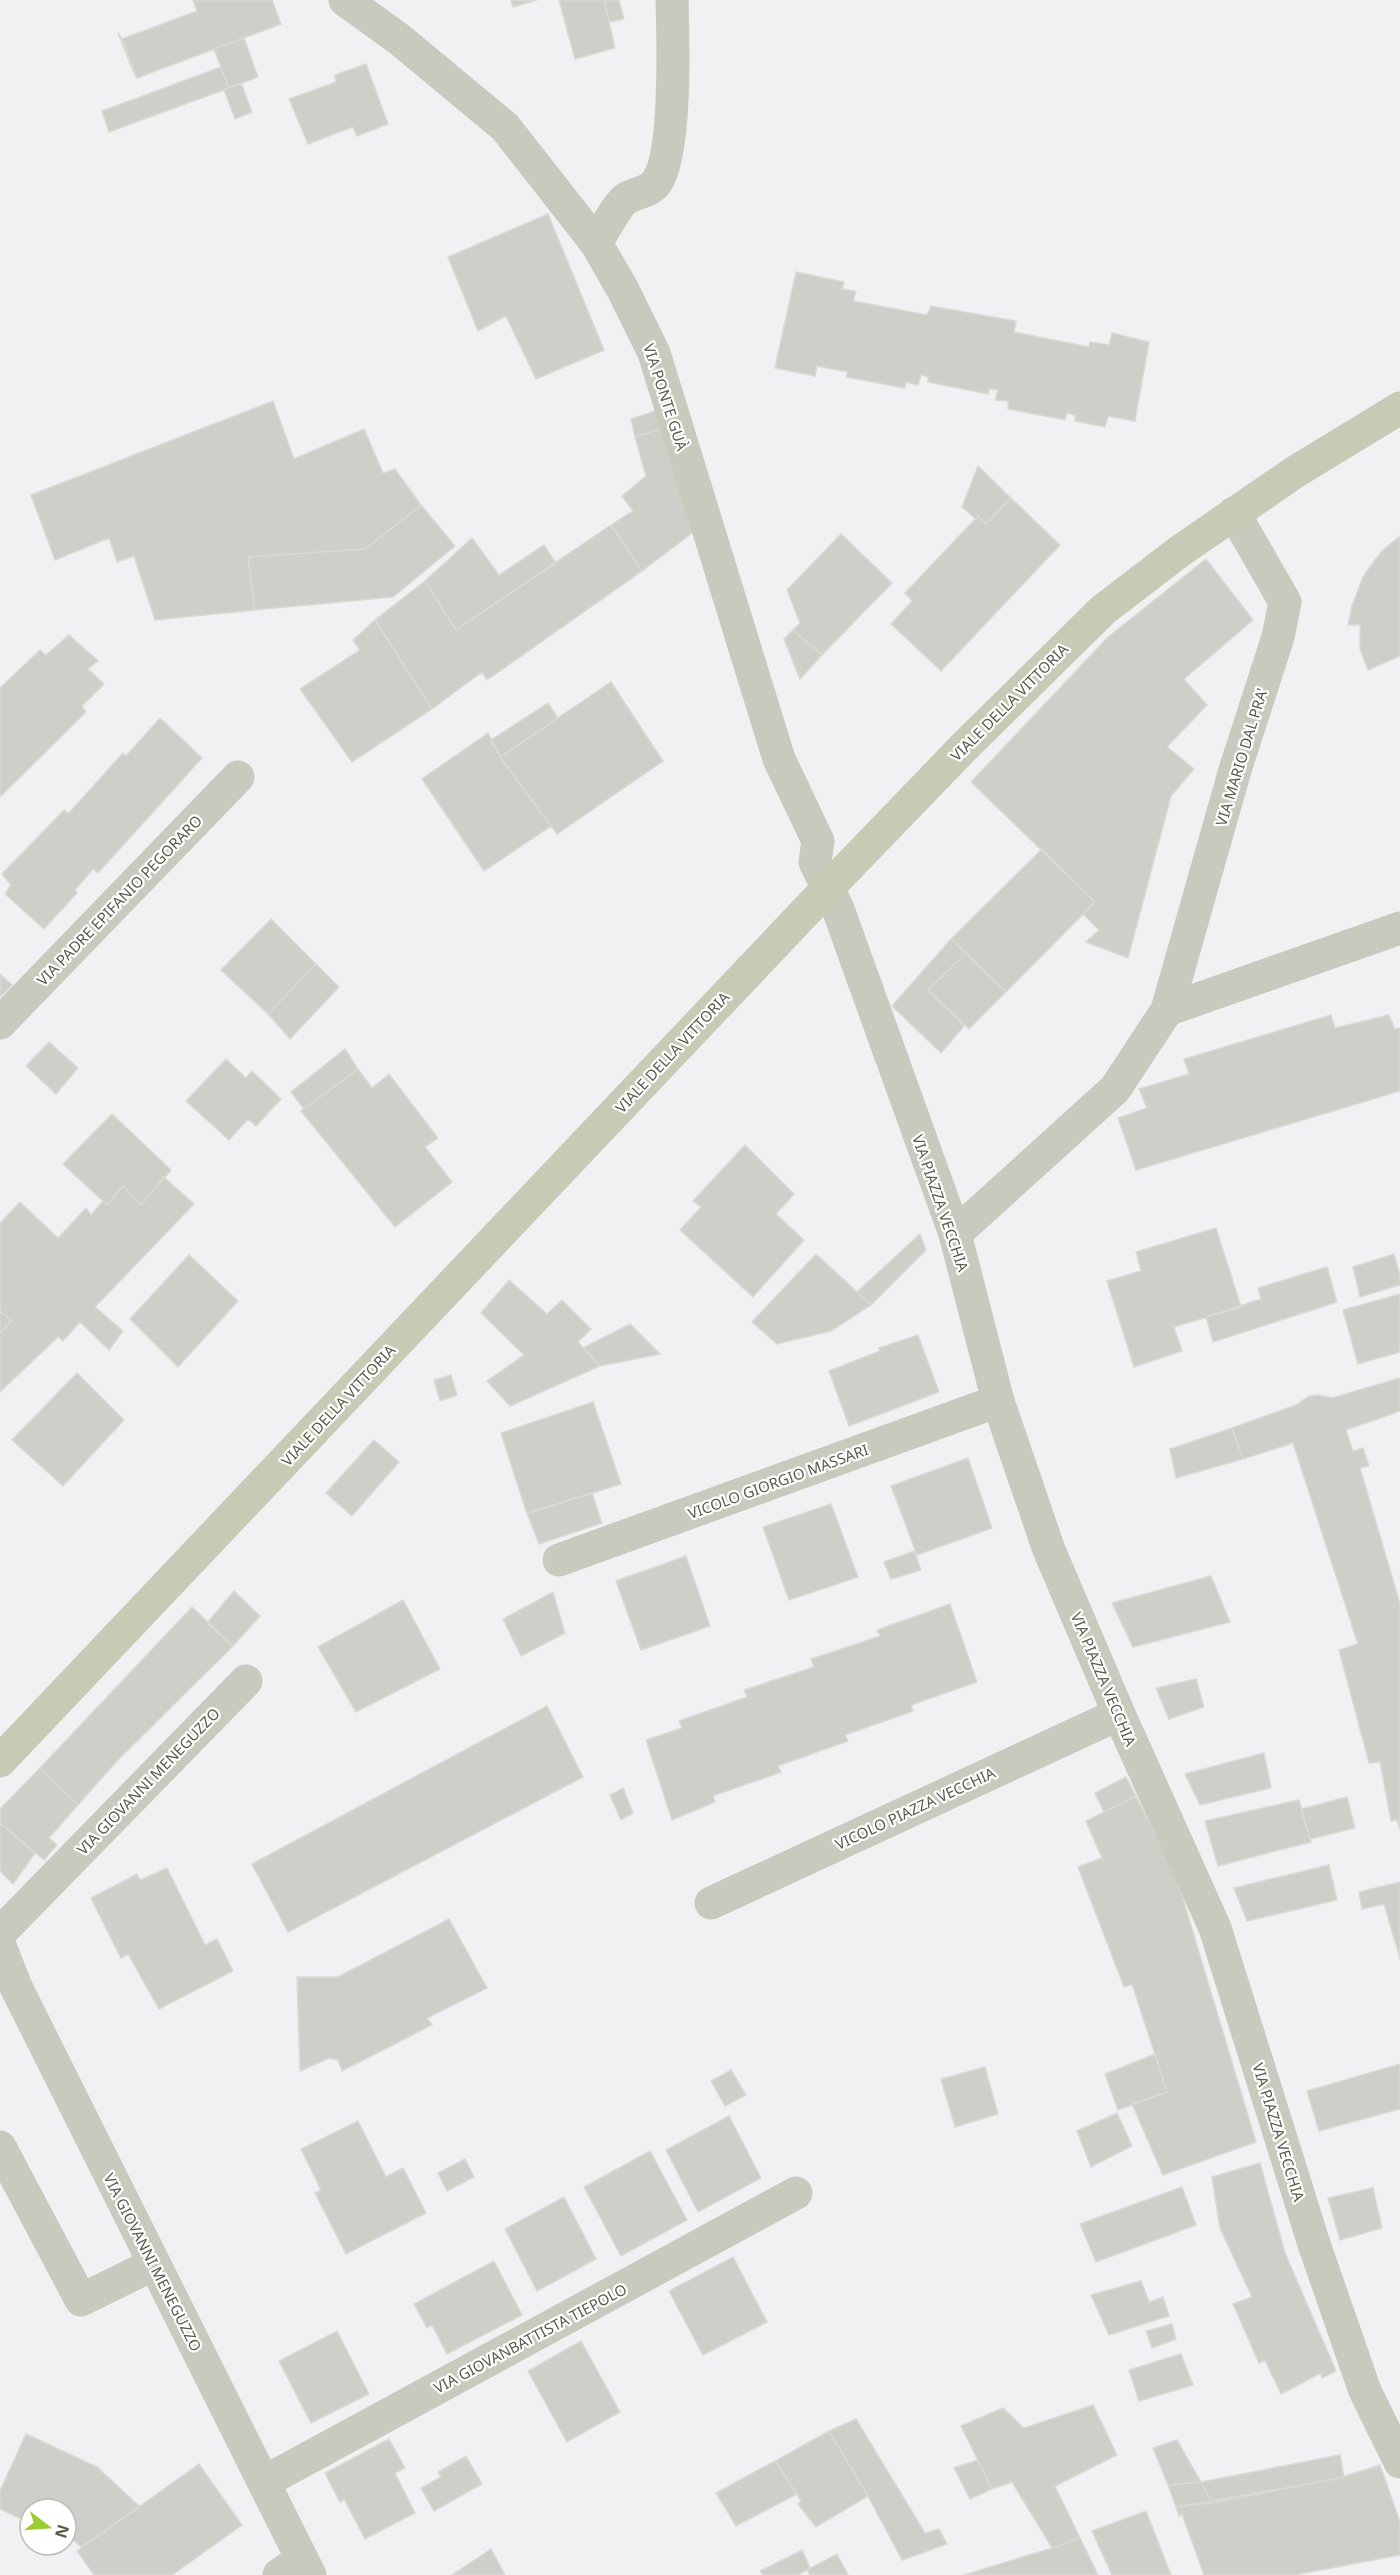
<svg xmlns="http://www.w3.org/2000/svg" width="1400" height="2575" font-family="'Noto Sans',sans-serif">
	<rect width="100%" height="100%" fill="#f0f1f2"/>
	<path fill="#cdcfc8" stroke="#d8dbd5" stroke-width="1.5" d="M193 0H272L281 24 137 78 122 39 197 11Z
		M511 0H537L513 7Z
		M559 0H604L615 48 575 59Z
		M604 0H619L624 19 609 22Z
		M118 33 122 39 137 78 134 73Z
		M244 38 258 77 229 88 214 49Z
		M366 64 388 124 357 136 353 127 308 144 289 99 336 82 335 75Z
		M221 67 229 88 109 132 102 111Z
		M241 83 252 112 235 119 224 90Z
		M548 214 604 350 536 379 506 316 478 331 448 257Z
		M796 272 844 282 842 289 856 291 853 301 927 315 931 306 1016 321 1014 332 1089 347 1090 342 1109 345 1112 333 1149 342 1135 421 1108 416 1105 427 1075 421V415L1067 413 1065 420 1008 409V401L995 400 998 390 989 389 988 394 928 382V377L921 375 918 385 906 382 905 388 846 377 848 372 817 366 815 376 775 368Z
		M273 401 294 459 364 429 383 473 395 469 421 505 365 549 248 557 255 610 155 620 134 556 117 562 109 538 55 560 31 495Z
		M668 407 673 425 635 437 631 419Z
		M673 425 704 524 642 571 611 525 633 511 622 496 646 476 635 437Z
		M978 466 1011 498 986 524 978 516 976 519 962 507Z
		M1011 498 1060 545 941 671 891 624 912 601 905 593 978 516 986 524Z
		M421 505 455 546 393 597 255 610 248 557 365 549Z
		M611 525 642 571 487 680 482 672 432 709 375 620 425 581 456 630Z
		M841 534 892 583 822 655 793 630 800 623 787 590Z
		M1400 536V656L1368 670 1360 649V625H1348L1352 606 1363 577 1372 564 1382 551Z
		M472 538 499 575 544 545 556 563 456 630 425 581Z
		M1206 559 1253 620 1184 679 1207 705 1167 747 1194 769 1171 796 1128 958 1086 942 1099 930 1083 914 1095 902 971 782 1108 637Z
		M375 620 432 709 352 762 300 689 360 650 353 640Z
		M793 630 822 655 800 679 784 639Z
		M69 635 98 661 88 669 104 684 82 706 86 712 0 797V688L40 650 46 655Z
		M611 682 663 761 557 834 500 757Z
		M548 703 558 718 500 757 491 740Z
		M160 718 202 758 98 873 93 869 75 890 77 893 44 929 5 894 11 885 2 874 64 810 68 814 123 753 126 756Z
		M488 733 500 757 551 826 484 871 422 779Z
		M1042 849 1095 902 1006 992 951 939Z
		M271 919 316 964 268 1014 221 970Z
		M951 939 966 953 928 990 964 1026 941 1053 892 1006Z
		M966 953 1006 992 969 1029 928 990Z
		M316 964 339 987 290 1039 268 1014Z
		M0 974 12 985 0 997Z
		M1331 1015 1335 1028 1389 1015 1395 1029 1400 1028V1091L1136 1170 1118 1118 1147 1108 1139 1089 1189 1074 1184 1059Z
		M49 1042 78 1068 56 1094 26 1066Z
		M345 1049 358 1069 304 1109 291 1092Z
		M226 1059 246 1078 252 1071 281 1099 256 1126 248 1119 229 1140 186 1101Z
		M358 1069 372 1088 389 1074 438 1138 425 1147 452 1182 395 1227 301 1111Z
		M112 1114 171 1170 141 1205 123 1186 107 1205 63 1164Z
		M745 1145 794 1194 776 1214 804 1240 753 1297 680 1230 701 1207 693 1201Z
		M164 1177 194 1204 95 1307 123 1331 109 1350 80 1322 63 1341 58 1337 0 1392V1333L11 1321 0 1311V1223L20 1202 58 1238 86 1208 91 1215 103 1201 107 1205 123 1186 141 1205Z
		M1216 1228 1241 1307 1174 1327 1182 1351 1134 1367 1107 1281 1141 1271 1136 1252Z
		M920 1234 926 1250 871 1305 857 1292Z
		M816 1254 871 1305 831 1331 777 1344 752 1322Z
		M1394 1254 1400 1275V1285L1360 1297 1353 1267Z
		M189 1255 238 1301 178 1367 130 1319Z
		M1327 1267 1337 1302 1213 1342 1206 1317 1261 1299 1258 1288Z
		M509 1280 547 1314 562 1300 591 1329 578 1342 600 1366 510 1406 487 1381 524 1355 481 1313Z
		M1400 1294V1352L1358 1364 1343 1310Z
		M0 1311 11 1321 0 1333Z
		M630 1324 660 1354 600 1366 583 1348Z
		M918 1335 939 1392 849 1426 829 1371 880 1351 879 1348Z
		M77 1373 124 1420 63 1486 12 1440Z
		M451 1375 457 1395 440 1401 434 1380Z
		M1400 1378V1411L1346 1430 1353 1451 1363 1448 1369 1466 1360 1468 1400 1604V1829L1397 1820 1391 1821 1380 1762 1369 1763 1339 1650 1358 1644 1293 1443 1243 1459 1232 1428 1296 1405 1309 1396 1319 1395 1332 1398Z
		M593 1402 621 1484 527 1514 501 1433Z
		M1232 1428 1243 1459 1176 1478 1170 1449Z
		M374 1440 399 1462 352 1516 326 1493Z
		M968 1458 992 1528 917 1555 891 1486Z
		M592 1493 602 1523 539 1544 527 1513Z
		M831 1504 858 1577 789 1600 763 1527Z
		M914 1551 921 1570 891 1579 884 1562Z
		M686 1556 710 1626 641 1650 616 1581Z
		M1211 1576 1230 1622 1133 1647 1112 1603Z
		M234 1591 260 1616 233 1646 207 1623Z
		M553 1592 565 1633 521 1656 503 1619Z
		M403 1600 440 1669 356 1712 318 1647Z
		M950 1604 977 1682 911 1705 913 1711 845 1735 848 1741 778 1766 781 1772 713 1796 715 1802 672 1820 646 1740 682 1728 679 1721 747 1697 744 1690 814 1667 811 1659 880 1636 877 1630Z
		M192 1607 233 1646 116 1762 78 1805 40 1768Z
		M1196 1679 1204 1707 1169 1719 1156 1688Z
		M547 1706 583 1777 288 1932 252 1864Z
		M1264 1753 1271 1788 1200 1805 1185 1774Z
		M40 1768 78 1805 49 1838 57 1845 44 1860 0 1823V1809Z
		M1126 1777 1136 1796 1104 1812 1095 1793Z
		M623 1788 633 1813 621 1820 610 1795Z
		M1136 1796 1177 1879 1256 2142 1163 2175 1132 2104 1167 2092 1132 1984 1124 1987 1078 1867 1102 1858 1086 1821Z
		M1347 1797 1355 1828 1310 1839 1301 1809Z
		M1299 1800 1311 1842 1218 1866 1205 1821Z
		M0 1823 35 1853 13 1884 0 1871Z
		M1329 1865 1337 1900 1247 1921 1234 1888Z
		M167 1868 205 1945 217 1939 233 1971 159 2009 128 1954 121 1958 91 1898 137 1874 140 1880Z
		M1400 1882V1959L1384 1904 1362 1909 1359 1892Z
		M449 1919 487 1988 427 2018 432 2025 342 2071 338 2060 329 2058 300 2071 297 1977H338Z
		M1155 2054 1167 2092 1118 2110 1105 2074Z
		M1400 2064V2109L1319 2131 1307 2091Z
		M985 2067 998 2114 955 2127 941 2079Z
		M731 2070 746 2095 725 2106 711 2081Z
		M1117 2113 1132 2146 1091 2167 1077 2131Z
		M729 2116 761 2178 698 2212 666 2150Z
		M358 2121 386 2177 403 2168 426 2213 346 2254 315 2193 321 2190 301 2149Z
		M650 2151 687 2220 621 2256 584 2187Z
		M465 2159 474 2177 447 2191 438 2173Z
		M1260 2163 1285 2253 1336 2371 1322 2378 1321 2373 1281 2394 1265 2360 1259 2363 1233 2304 1252 2297 1220 2228 1212 2177Z
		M1182 2187 1196 2225 1096 2262 1080 2224Z
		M1373 2188 1382 2228 1340 2240 1328 2198Z
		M564 2197 596 2259 537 2291 505 2229Z
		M733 2257 767 2322 703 2355 669 2291Z
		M494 2261 522 2315 447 2354 432 2325 427 2328 414 2304Z
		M1141 2281 1149 2302 1163 2297 1169 2316 1109 2335 1091 2295Z
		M1172 2324 1176 2339 1152 2348 1146 2331Z
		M337 2331 369 2394 311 2423 279 2361Z
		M581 2341 620 2412 567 2442 528 2371Z
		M1181 2354 1193 2385 1139 2401 1129 2370Z
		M1093 2405 1117 2455 1055 2486 1080 2538 1052 2548 1012 2482 992 2489 961 2426 1003 2408 1024 2428Z
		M856 2419 925 2533 939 2529 947 2544 902 2560 868 2496 829 2431Z
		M829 2431 868 2496 816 2527 798 2504 801 2501 775 2461Z
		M26 2434 97 2467 140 2507 81 2547 66 2533V2509H30V2523L0 2509V2491Z
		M389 2439 405 2468 395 2473 415 2513 365 2539 344 2499 340 2502 325 2473Z
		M1177 2440 1201 2482 1168 2485 1153 2448Z
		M1340 2455 1344 2477 1212 2503 1201 2482Z
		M466 2456 482 2484 434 2511 421 2488 441 2477 438 2472Z
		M978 2460 992 2489 970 2499 954 2468Z
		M775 2461 797 2494 736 2526 716 2493Z
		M199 2464 242 2525 172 2575H94L77 2551Z
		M1380 2465 1400 2522V2555L1295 2575H1204L1182 2514 1179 2516 1176 2507 1336 2479Z
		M1201 2482 1212 2503 1176 2507 1168 2485Z
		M1146 2511 1171 2575H1112L1092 2531Z
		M1080 2538 1098 2575H964L1052 2548Z
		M491 2549 505 2575H452Z
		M802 2550 810 2568 798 2575H763L760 2571Z
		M837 2554 848 2575H810L807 2570Z"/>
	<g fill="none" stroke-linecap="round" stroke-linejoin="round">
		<path stroke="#c7cbbe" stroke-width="33" d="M345 0 399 39 505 127 596 243 623 290 654 353 779 759 818 841 815 862 838 909 955 1234 998 1401 1049 1550 1119 1714 1215 1928 1314 2244 1365 2391 1400 2462
			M596 243C603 232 618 203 627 198 637 192 648 193 656 183 677 155 673 38 672 0
			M1167 1010 1400 928
			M0 1023 238 777
			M955 1234 1115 1089 1167 1010 1235 770 1278 637 1285 602 1234 513
			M559 1560 998 1401
			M711 1903 1119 1714
			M0 1933 246 1681
			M0 1946 16 1987 310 2575
			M0 2147 81 2300 154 2264
			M264 2482 796 2193
			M279 2575 301 2560"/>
		<path stroke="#c5cbb4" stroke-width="33" d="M0 1761 827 889 964 747 1103 610 1180 551 1295 472 1400 408"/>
	</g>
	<g text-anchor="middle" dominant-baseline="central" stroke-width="4.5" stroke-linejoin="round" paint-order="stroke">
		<g font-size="15" fill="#575b4a" stroke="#fff">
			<text transform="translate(666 397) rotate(72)">VIA PONTE GUÀ</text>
			<text transform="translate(1009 702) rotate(-45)">VIALE DELLA VITTORIA</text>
			<text transform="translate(1241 757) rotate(-73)">VIA MARIO DAL PRA'</text>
			<text transform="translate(119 900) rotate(-46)">VIA PADRE EPIFANIO PEGORARO</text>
			<text transform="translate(672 1052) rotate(-47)">VIALE DELLA VITTORIA</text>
			<text transform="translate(941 1203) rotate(71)">VIA PIAZZA VECCHIA</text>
			<text transform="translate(338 1405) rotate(-47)">VIALE DELLA VITTORIA</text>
			<text transform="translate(778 1481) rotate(-20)">VICOLO GIORGIO MASSARI</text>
			<text transform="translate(1104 1679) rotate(67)">VIA PIAZZA VECCHIA</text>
			<text transform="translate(148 1781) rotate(-46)">VIA GIOVANNI MENEGUZZO</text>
			<text transform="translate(915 1808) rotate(-25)">VICOLO PIAZZA VECCHIA</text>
			<text transform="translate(1279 2132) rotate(73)">VIA PIAZZA VECCHIA</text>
			<text transform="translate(153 2262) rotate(63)">VIA GIOVANNI MENEGUZZO</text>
			<text transform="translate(530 2338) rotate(-28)">VIA GIOVANBATTISTA TIEPOLO</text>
		</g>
	</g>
	<g transform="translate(48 2527) rotate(107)"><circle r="28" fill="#ffffff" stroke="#bcbdb7" stroke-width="1.5"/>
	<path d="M0-4.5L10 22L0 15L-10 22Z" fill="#9acc30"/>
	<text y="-9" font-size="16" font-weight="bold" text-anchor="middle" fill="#575b4a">N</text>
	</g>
</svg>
